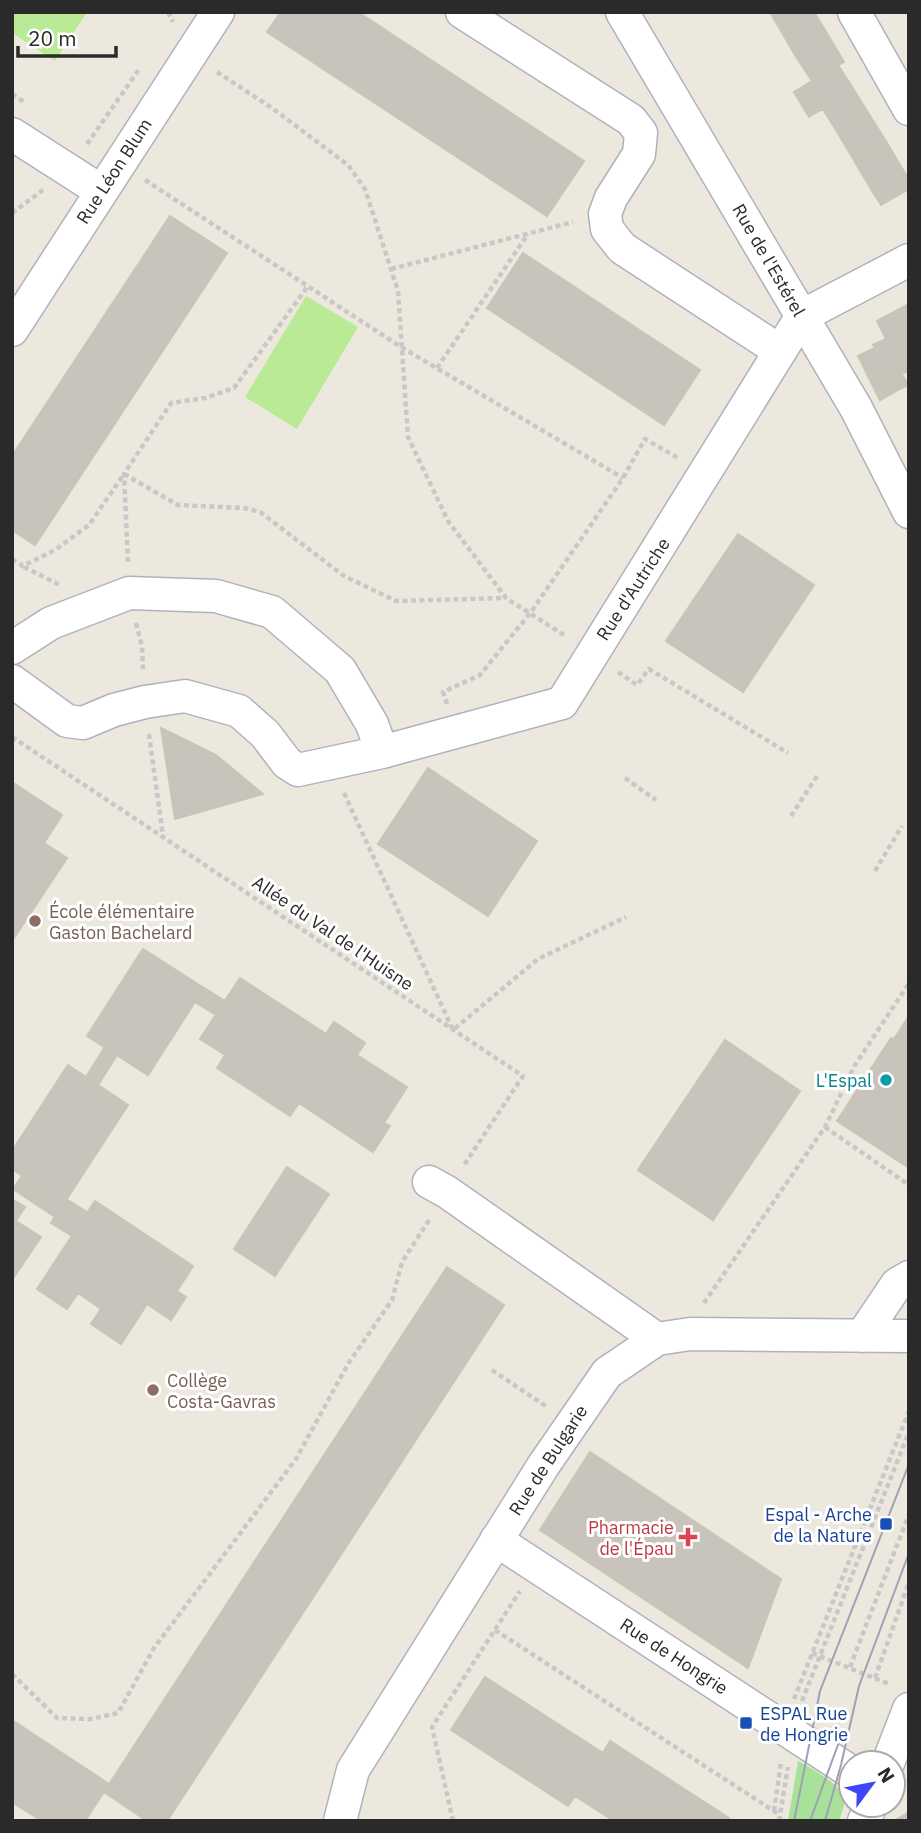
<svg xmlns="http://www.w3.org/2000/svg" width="921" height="1833" font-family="'IBM Plex Sans',sans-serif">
	<rect width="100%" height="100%" fill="#ece8dd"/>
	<path fill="#a8e29a" d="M798 1761C810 1767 842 1785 844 1799 845 1807 841 1814 839 1821H788Z"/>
	<path fill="#baea95" d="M12 12H87L55 61 12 33Z
		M306 296 358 327 297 429 245 397Z"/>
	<path fill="#c8c4bc" stroke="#c8c4b6" stroke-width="2" d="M281 12H358L584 161 547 216 267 32Z
		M770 12H808L780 29Z
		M808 12H814L828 35 795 55 780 29Z
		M828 35 844 62 812 81 795 55Z
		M838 65 854 90 809 117 794 92Z
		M854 90 870 116 839 135 823 109Z
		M870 116 887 143 855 162 839 135Z
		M887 143 903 170 871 189 855 162Z
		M903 170 909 179V189L881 205 871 189Z
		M170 216 227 253 35 545 12 530V456Z
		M523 253 700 370 664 425 487 308Z
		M909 304V341L894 312Z
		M894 312 909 341V371L889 378 896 391 880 400 858 356 875 348 873 345 886 339 877 321Z
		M901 372 908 385 896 391 889 378Z
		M738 534 814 585 743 692 666 641Z
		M161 728 216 755 263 794 175 819Z
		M428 768 537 841 488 916 378 844Z
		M12 782 62 815 44 843 67 858 12 941Z
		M143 949 204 988 148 1075 87 1036Z
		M240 978 326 1034 334 1022 365 1043 357 1055 407 1087 384 1123 390 1126 373 1152 299 1103 290 1116 217 1068 225 1055 200 1039Z
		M204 988 225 1001 216 1015 195 1002Z
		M909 1016V1168L837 1121 891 1038 894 1039Z
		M725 1040 800 1091 713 1220 638 1170Z
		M105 1047 117 1055 98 1085 86 1077Z
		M68 1065 128 1105 64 1203 12 1169V1151Z
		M287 1167 329 1194 275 1276 234 1249Z
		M22 1176 64 1203 66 1199 87 1212 72 1236 51 1223 55 1217 13 1189Z
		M12 1199 25 1207 16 1221 41 1237 12 1280Z
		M95 1201 193 1266 177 1291 186 1297 171 1320 147 1304 121 1344 91 1324 101 1309 78 1293 67 1309 37 1289Z
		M447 1267 504 1305 167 1821H147L104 1792Z
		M590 1452 781 1579 748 1668 540 1530Z
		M485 1677 603 1753 610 1741 729 1818 727 1821H614L575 1796 568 1806 451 1730Z
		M12 1720 109 1784 85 1821H42L12 1802Z
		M909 1812V1821H894Z"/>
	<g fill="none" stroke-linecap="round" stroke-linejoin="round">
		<g stroke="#b0b1be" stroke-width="35">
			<path id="minor" d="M462 12 631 120 641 133 639 154 611 198 605 214 607 229 622 248 780 351
				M622 12 856 408 909 512
				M854 12 909 109
				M12 134 101 191
				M802 316 909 260
				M12 330 218 12
				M12 648 51 623 129 593 216 596 272 612 340 670 372 724 382 752
				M12 681 67 721 83 723 114 710 145 702 185 696 239 711 265 734 287 763 298 770 382 752 562 703 802 316
				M429 1182 447 1192 657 1339
				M862 1336 897 1284 909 1277
				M496 1540 851 1772
				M888 1763 909 1709
				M340 1821 353 1770 543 1466 607 1373 657 1339 690 1334 909 1336
				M864 1821 871 1805"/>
		</g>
		<path stroke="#c8c8c8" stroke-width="4.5" stroke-dasharray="5 3.5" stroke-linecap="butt" d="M168 12 173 22
			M217 72 272 108 348 165 365 189 398 291 408 437 448 521 506 598 567 637
			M12 94 26 103
			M87 144 140 68
			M145 180 401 347 623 478
			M12 213 43 190
			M391 269 573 222
			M437 368 528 234
			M12 559 23 566 55 550 89 525 124 474 178 505 244 508 260 512 344 576 396 601 505 598
			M128 562 124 474 171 403 205 398 234 388 308 286
			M24 567 60 585
			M136 623 142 646 143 669
			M618 672 637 685 649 669 788 753
			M447 704 443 692 480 675 531 612 623 478 645 439 678 458
			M149 734 163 836
			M12 737 523 1076 464 1165
			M625 778 656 800
			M344 793 453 1030 538 959 626 917
			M791 816 819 773
			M875 871 902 826
			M825 1127 909 1185
			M704 1303 825 1127 855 1065 909 983
			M492 1370 547 1407
			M495 1630 780 1815
			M812 1653 889 1684
			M850 1667 909 1514
			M12 1674 57 1718 91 1719 118 1713 154 1648 296 1459 348 1364 392 1300 402 1262 431 1217
			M875 1678 909 1582
			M794 1699 909 1411
			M802 1701 909 1432
			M774 1811 781 1762
			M453 1821 432 1727 520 1591
			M779 1821 788 1767"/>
		<use href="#minor" stroke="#fff" stroke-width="32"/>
		<path stroke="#9fa0b5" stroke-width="2" d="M794 1821 820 1691 909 1464
			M810 1821 839 1742
			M825 1821 841 1765 859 1686 909 1553"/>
	</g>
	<g fill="#8d6e63" stroke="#fff" stroke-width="2.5">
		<circle cx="35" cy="921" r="7"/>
		<circle cx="153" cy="1390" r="7"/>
	</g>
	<circle fill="#0f9aa8" stroke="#fff" stroke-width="2.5" cx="886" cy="1080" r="7"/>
	<g fill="#1a4fb4" stroke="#fff" stroke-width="2.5">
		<rect x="879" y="1517" width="14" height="14" rx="3.5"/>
		<rect x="739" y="1716" width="14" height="14" rx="3.5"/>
	</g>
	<path fill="#e0444e" stroke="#fff" stroke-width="2.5" d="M684.5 1526.5h7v7h7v7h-7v7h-7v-7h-7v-7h7z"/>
	<g text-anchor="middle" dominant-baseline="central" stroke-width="6" stroke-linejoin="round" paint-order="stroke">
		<g font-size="18" fill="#2a2a2a" stroke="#fff">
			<text transform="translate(114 171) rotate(-57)">Rue Léon Blum</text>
			<text transform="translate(769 260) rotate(60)">Rue de l'Estérel</text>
			<text transform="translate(633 589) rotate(-57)">Rue d'Autriche</text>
			<text transform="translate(333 933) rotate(34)">Allée du Val de l'Huisne</text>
			<text transform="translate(548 1460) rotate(-57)">Rue de Bulgarie</text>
			<text transform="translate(674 1656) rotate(33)">Rue de Hongrie</text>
		</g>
		<g font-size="18" fill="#785e54" stroke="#fff" text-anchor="start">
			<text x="49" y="911">École élémentaire<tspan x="49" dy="21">Gaston Bachelard</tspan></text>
			<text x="167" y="1380">Collège<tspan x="167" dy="21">Costa-Gavras</tspan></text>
		</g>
		<g font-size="18" fill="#0d838f" stroke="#fff" text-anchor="end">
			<text x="872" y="1080">L'Espal</text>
		</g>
		<g font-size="18" fill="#164399" stroke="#fff" text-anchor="end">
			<text x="872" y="1514">Espal - Arche<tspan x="872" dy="21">de la Nature</tspan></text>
			<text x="760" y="1713" text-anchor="start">ESPAL Rue<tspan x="760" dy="21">de Hongrie</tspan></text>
		</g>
		<g font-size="18" fill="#be3a42" stroke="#fff" text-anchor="end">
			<text x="674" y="1527">Pharmacie<tspan x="674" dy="21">de l'Épau</tspan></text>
		</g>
	</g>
	<rect width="921" height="1833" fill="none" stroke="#2a2a2a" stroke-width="28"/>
	<g transform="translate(872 1784) rotate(58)"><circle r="33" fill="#ffffff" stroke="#aaaaaa" stroke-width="2"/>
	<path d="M0-5L12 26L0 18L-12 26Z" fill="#3e47f8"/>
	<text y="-10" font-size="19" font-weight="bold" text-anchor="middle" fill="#2a2a2a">N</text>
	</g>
	<path d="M18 46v10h98v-10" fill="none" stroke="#2a2a2a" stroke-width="3.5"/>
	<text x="28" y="46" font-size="21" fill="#2a2a2a" stroke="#ffffff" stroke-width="5" paint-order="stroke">20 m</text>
</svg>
